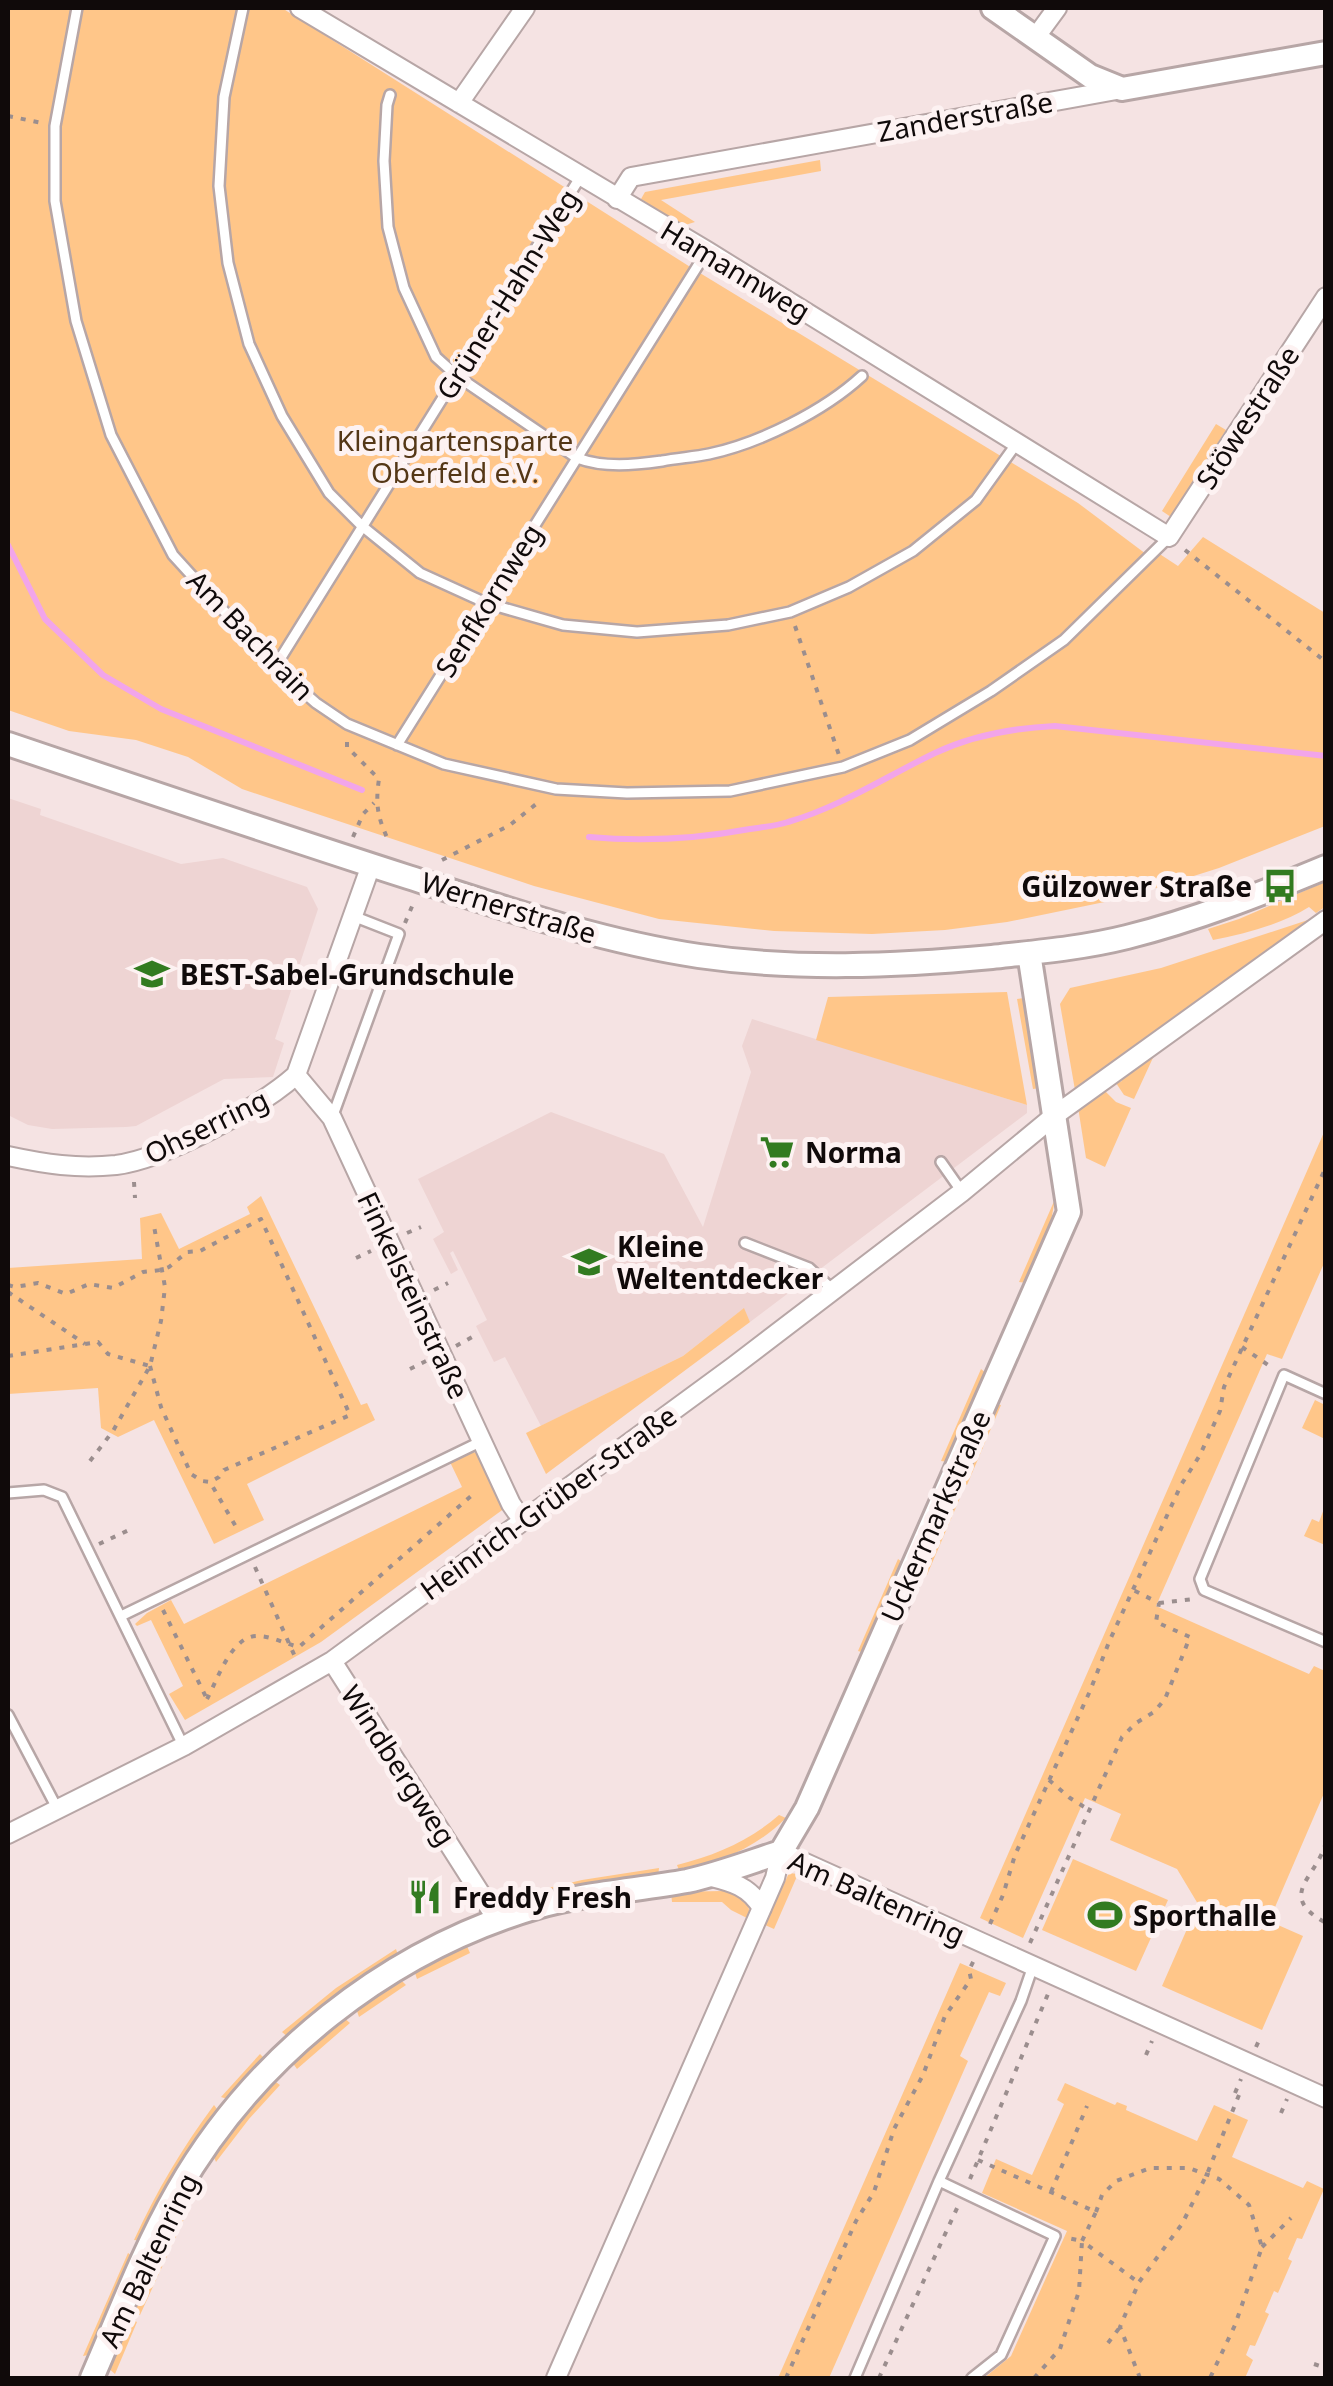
<svg xmlns="http://www.w3.org/2000/svg" width="1333" height="2386" font-family="'Noto Sans',sans-serif">
	<rect width="100%" height="100%" fill="#f5e3e3"/>
	<path fill="#eed4d3" d="M8 798 41 809 40 815 181 864 223 858 307 887 318 909 275 1039 284 1043 273 1077 224 1079 136 1126 126 1127 52 1129 28 1125 8 1115Z
		M752 1019 1027 1105V1113L750 1322 743 1309 683 1356 541 1426 505 1357 494 1362 476 1326 487 1320 453 1251 450 1253 458 1270 451 1274 433 1239 444 1232 418 1179 551 1112 664 1154 703 1227 751 1072 742 1046Z"/>
	<path fill="#ffc689" d="M8 8H282L695 270 1078 503 1146 554 1152 549 1178 566 1203 537 1325 613V826L1219 868 1124 898 1007 922 945 930 872 934 774 931 659 919 534 886 242 789 188 757 136 740 69 731 8 710Z
		M820 160 821 171 661 200 695 222 682 226 641 199 645 192Z
		M1216 424 1226 430 1171 517 1162 511Z
		M1325 882V907L1316 913 1309 907C1282 924 1245 934 1213 940L1208 929 1239 919Z
		M1308 920 1075 1090 1060 1004 1070 988 1161 968Z
		M1007 992 1027 1105 816 1040 828 997Z
		M1024 998 1040 1088 1033 1089 1017 999Z
		M1157 1049 1134 1099 1124 1095 1116 1083 1122 1081V1075Z
		M1103 1089 1116 1102 1131 1108 1105 1167 1086 1158 1078 1107Z
		M1325 1130V1261L1282 1359 1267 1354 1156 1606 1309 1674 1314 1666 1325 1671V1791L1269 1921 1303 1936 1262 2030 1162 1986 1198 1904 1177 1869 1110 1840 1121 1814 1085 1798 1023 1938 980 1918Z
		M261 1196 361 1405 367 1403 375 1420 247 1484 264 1520 214 1544 154 1420 118 1437 101 1428 98 1388 8 1394V1268L142 1259 140 1218 161 1213 179 1249 250 1214 247 1207Z
		M1055 1199 1049 1232 1027 1283 1019 1282Z
		M744 1308 750 1322 546 1474 526 1433 683 1356Z
		M981 1369 987 1374 948 1462 941 1461Z
		M1315 1400 1325 1405V1439L1302 1428Z
		M994 1404 1001 1405 967 1485 961 1479Z
		M470 1452 480 1453 505 1508 321 1642 185 1720 169 1694 183 1686 151 1620 137 1626 135 1624 147 1613 171 1600 184 1624 462 1487 450 1462Z
		M953 1497 960 1498 927 1575 921 1570Z
		M1325 1506V1545L1304 1536 1312 1519 1319 1522Z
		M898 1559 905 1564 865 1653 858 1651Z
		M779 1815 786 1818C755 1849 720 1861 680 1873L677 1865C715 1855 748 1842 779 1815Z
		M1073 1859 1168 1900 1136 1971 1042 1930Z
		M659 1868 658 1877 538 1899 535 1891 582 1880Z
		M789 1873 798 1874 774 1929 765 1925Z
		M723 1891C740 1893 752 1901 749 1919L731 1910 722 1902H672L671 1892Z
		M466 1944 470 1953 417 1979 414 1970Z
		M396 1949 399 1958 289 2038 282 2032 336 1988Z
		M960 1963 1006 1983 1000 1996 989 1992 960 2056 968 2061 829 2378H778Z
		M400 1979 406 1985 359 2017 356 2008Z
		M343 2017 350 2023 297 2069 292 2062Z
		M260 2054 266 2060 230 2100 221 2097Z
		M273 2080 280 2085 249 2119 216 2162 213 2155Z
		M1065 2083 1115 2105 1117 2102 1127 2106 1126 2110 1197 2141 1214 2105 1248 2120 1232 2157 1303 2188 1307 2181 1324 2189 1302 2239 1297 2238 1288 2259 1292 2261 1278 2293 1274 2291 1265 2312 1269 2314 1255 2346 1250 2345 1246 2355 1253 2360 1245 2378H984L1011 2356 1067 2231 982 2193 996 2159 1032 2175 1064 2104 1057 2100Z
		M214 2105 220 2113 142 2241 134 2240C156 2192 182 2148 214 2105Z
		M176 2216 184 2219 140 2315 132 2312Z
		M128 2253 135 2258 93 2354 83 2356Z
		M129 2318 137 2322 115 2374 107 2367Z"/>
	<g fill="none" stroke-linecap="round" stroke-linejoin="round">
		<path stroke="#f2a5ea" stroke-width="6" d="M8 545 45 619 103 675 161 709 362 790
			M589 837C644 842 696 839 750 829 763 827 776 826 788 822 840 807 887 776 935 753 973 735 1013 728 1055 726L1326 756"/>
		<g stroke="#b7a6a6" stroke-width="14">
			<path id="service" d="M77 8 55 126V201L76 321 111 435 173 555 275 667 316 703 347 724 444 764 556 789 627 793 730 791 843 767 910 740 991 691 1064 640 1169 537
				M243 8 224 97 219 186 228 263 249 344 282 416 329 493 362 526 420 573 486 603 563 625 637 632 728 625 790 612 849 587 913 551 976 500 1017 443
				M390 95 387 105 384 161 388 227 404 288 436 357 457 376 577 458C604 468 634 465 662 461 678 458 694 457 709 454 760 443 824 411 862 376
				M275 667 581 176
				M397 745 707 251
				M332 1118 399 934 353 916
				M941 1162 962 1192
				M745 1243 809 1268 833 1290
				M1326 1394 1284 1375 1200 1579 1204 1590 1326 1642
				M8 1493 44 1490 62 1497 183 1745
				M121 1616 482 1441
				M8 1715 58 1810
				M939 2181 1055 2236 1001 2355 972 2378
				M855 2378 939 2181 1021 2001 1033 1966"/>
		</g>
		<g stroke="#b7a6a6" stroke-width="22">
			<path id="minor" d="M300 8 707 251 1169 537 1326 297
				M1035 38 1057 8
				M459 103 525 8
				M617 199 631 177 1122 89
				M296 1075 332 1118 511 1504 523 1521
				M8 1156C45 1164 77 1169 116 1165 164 1159 259 1108 296 1075L371 865
				M332 1661 498 1921
				M8 1834 184 1746 332 1661 734 1366 962 1192 1054 1116 1326 920
				M708 1876C732 1882 749 1886 762 1908
				M556 2378 775 1878 781 1852 1326 2098"/>
		</g>
		<g stroke="#b7a6a6" stroke-width="28">
			<path id="tertiary" d="M993 8 1090 76 1122 89 1326 53
				M8 744C141 789 274 834 408 877 504 908 599 941 699 956 796 970 895 966 992 957 1037 952 1083 948 1127 937 1195 920 1261 894 1326 867
				M92 2378C119 2316 143 2251 177 2192 254 2057 387 1951 537 1907 586 1893 637 1890 687 1881 719 1874 750 1862 781 1852L807 1808 1069 1212 1029 953"/>
		</g>
		<path stroke="#9b8e8e" stroke-width="4" stroke-dasharray="5 8" stroke-linecap="butt" d="M8 116 42 123
			M1185 550 1326 662
			M795 626 839 755
			M347 742V747L379 779C375 806 378 818 389 842
			M353 837 363 814 374 803
			M442 860 510 825 540 801
			M405 923 413 904
			M134 1182 135 1198
			M407 1233 421 1227
			M356 1258 371 1251
			M8 1285 15 1287 38 1283 66 1294 89 1284 113 1288 143 1272 161 1270 169 1267 187 1252 200 1251 261 1219 350 1415 224 1470 219 1477 210 1482
			M434 1290 448 1283
			M8 1292 85 1344
			M456 1346 474 1336
			M1242 1347 1271 1367
			M8 1356 98 1342 108 1354 150 1366
			M150 1366 161 1407 191 1474 202 1481 210 1482 239 1532
			M410 1369 426 1361
			M90 1461 113 1431 150 1366 161 1321 165 1287 154 1226
			M99 1544 131 1529
			M255 1567 296 1659
			M1159 1603 1194 1599
			M163 1610 207 1699
			M207 1699C218 1679 232 1633 260 1636 273 1637 286 1644 299 1647L471 1496
			M1049 1780 1070 1798 1089 1810
			M1326 1842C1317 1878 1275 1895 1326 1923
			M990 1924 1003 1895 1015 1855 1090 1691 1109 1642 1181 1485 1200 1455 1220 1411 1224 1387 1326 1167
			M1030 1943 1122 1737 1136 1723 1154 1712 1165 1699 1190 1637 1156 1622 1159 1603 1133 1590
			M1256 2047 1261 2036
			M1146 2055 1152 2041
			M1235 2093 1241 2079
			M1281 2113 1287 2099
			M978 2160 1096 2212 1082 2241 1138 2282
			M970 2179 1048 1994
			M1051 2192 1087 2106
			M1096 2212 1102 2195 1116 2181 1150 2168H1189L1219 2179 1249 2205 1262 2247 1235 2325 1210 2378
			M1262 2247 1291 2218
			M1108 2343 1120 2327
			M1314 2364 1326 2368
			M786 2378 856 2221 874 2192 894 2129 923 2075 945 2016 971 1979 969 1970 974 1960
			M879 2378 958 2206
			M1034 2378 1060 2349 1079 2291 1082 2241 1068 2238
			M1140 2378 1120 2327 1139 2282 1182 2224 1207 2174 1239 2095"/>
		<use href="#service" stroke="#fff" stroke-width="9"/>
		<use href="#minor" stroke="#fff" stroke-width="18"/>
		<use href="#tertiary" stroke="#fff" stroke-width="22"/>
	</g>
	<defs>
		<g id="bus-bare" transform="scale(2.7)"><path d="M-5-6H5V4H4V6H2V4H-2V6H-4V4H-5ZM-3.5-4V0h7V-4ZM-3.5 1.2v1.5H-2V1.2ZM2 1.2v1.5H3.5V1.2Z" fill="#327b20" stroke="#fdf2f2" stroke-width="2.5" paint-order="stroke"/></g>
		<g id="school-bare" transform="scale(2.7)"><path d="M0-5L7-2L0 1L-7-2ZM-4 1L0 2.5L4 1V4Q0 6-4 4Z" fill="#327b20" stroke="#fdf2f2" stroke-width="2.5" paint-order="stroke"/></g>
		<g id="supermarket-bare" transform="scale(2.7)"><path d="M-6-5.5h2.5l.6 2H6L4.5 2H-2.5L-4.4-4H-6ZM-1.5 3.2a1.3 1.3 0 1 0 .1 0ZM3 3.2a1.3 1.3 0 1 0 .1 0Z" fill="#327b20" stroke="#fdf2f2" stroke-width="2.5" paint-order="stroke"/></g>
		<g id="restaurant-bare" transform="scale(2.7)"><path d="M-5-6h1v4h1v-4h1v4h1v-4h1v5L-1.5 .5V6h-2V.5L-5-1ZM5-6V6H3V1.5H1.5Q1.5-4 5-6Z" fill="#327b20" stroke="#fdf2f2" stroke-width="2.5" paint-order="stroke"/></g>
		<g id="stadium-bare" transform="scale(2.7)"><path d="M0-5a6.5 5 0 1 0 0 10a6.5 5 0 1 0 0-10ZM-3.5-1.8h7v3.6h-7Z" fill="#327b20" stroke="#fdf2f2" stroke-width="2.5" paint-order="stroke"/></g>
	</defs>
	<g fill-rule="evenodd">
		<use href="#bus-bare" x="1280" y="886"/>
		<use href="#school-bare" x="152" y="974"/>
		<use href="#supermarket-bare" x="777" y="1152"/>
		<use href="#school-bare" x="589" y="1262"/>
		<use href="#restaurant-bare" x="425" y="1897"/>
		<use href="#stadium-bare" x="1105" y="1915"/>
	</g>
	<g text-anchor="middle" dominant-baseline="central" stroke-width="10" stroke-linejoin="round" paint-order="stroke">
		<g font-size="28" fill="#100a0a" stroke="#fdf2f2">
			<text transform="translate(965 116) rotate(-10)">Zanderstraße</text>
			<text transform="translate(736 270) rotate(31)">Hamannweg</text>
			<text transform="translate(507 294) rotate(-58)">Grüner-Hahn-Weg</text>
			<text transform="translate(1247 417) rotate(-57)">Stöwestraße</text>
			<text transform="translate(488 600) rotate(-58)">Senfkornweg</text>
			<text transform="translate(251 635) rotate(46)">Am Bachrain</text>
			<text transform="translate(509 907) rotate(17)">Wernerstraße</text>
			<text transform="translate(206 1126) rotate(-26)">Ohserring</text>
			<text transform="translate(414 1295) rotate(65)">Finkelsteinstraße</text>
			<text transform="translate(548 1502) rotate(-36)">Heinrich-Grüber-Straße</text>
			<text transform="translate(935 1516) rotate(-66)">Uckermarkstraße</text>
			<text transform="translate(399 1765) rotate(57)">Windbergweg</text>
			<text transform="translate(877 1897) rotate(24)">Am Baltenring</text>
			<text transform="translate(148 2260) rotate(-64)">Am Baltenring</text>
		</g>
		<g font-size="28" fill="#543716" stroke="#fdf2f2">
			<text x="455" y="440">Kleingartensparte<tspan x="455" dy="32">Oberfeld e.V.</tspan></text>
		</g>
		<g font-size="28" font-weight="bold" fill="#100a0a" stroke="#fdf2f2" text-anchor="start">
			<text x="1252" y="886" text-anchor="end">Gülzower Straße</text>
			<text x="180" y="974">BEST-Sabel-Grundschule</text>
			<text x="805" y="1152">Norma</text>
			<text x="617" y="1246">Kleine<tspan x="617" dy="32">Weltentdecker</tspan></text>
			<text x="453" y="1897">Freddy Fresh</text>
			<text x="1133" y="1915">Sporthalle</text>
		</g>
	</g>
	<rect width="1333" height="2386" fill="none" stroke="#100a0a" stroke-width="20"/>
</svg>
